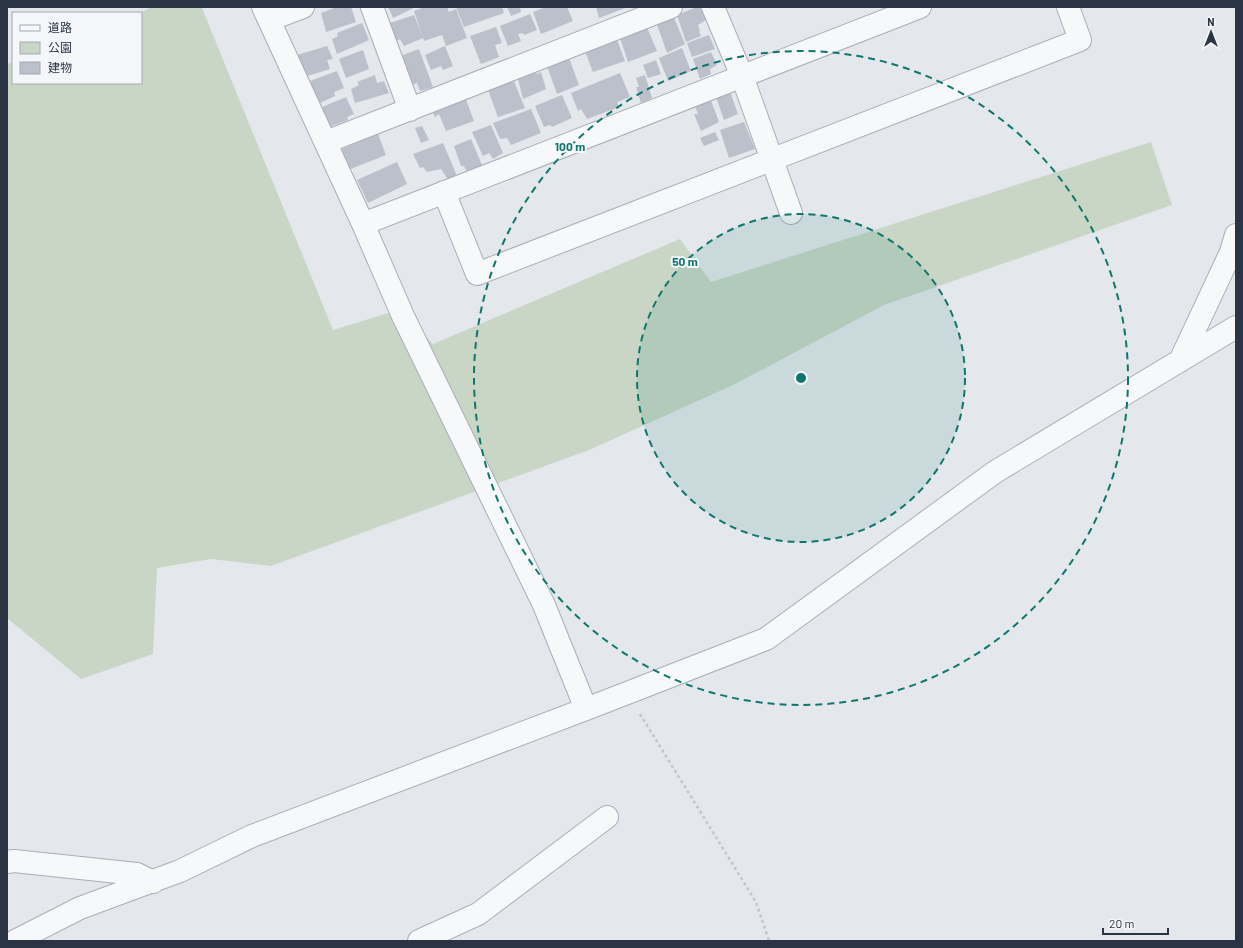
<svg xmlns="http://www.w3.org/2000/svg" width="1243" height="948" font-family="Barlow,'Noto Sans JP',sans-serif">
	<rect width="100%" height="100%" fill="#e4e7ec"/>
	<path fill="#c9d6c5" d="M151 7 202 8 333 330 398 310 433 344 680 239 711 282 1151 142 1172 205 884 305 733 385 589 450 271 566 211 559 157 568 153 654 81 679 7 618V64L13 62V83H141V13Z"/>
	<path fill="#bbc0ca" d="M337 7H351L356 22 326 32 321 13Z
		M388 7H416L393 18Z
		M425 7H447L449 12 456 9 467 38 446 46 442 35 424 41 414 11Z
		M456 7H502L504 13 464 27Z
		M507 7H520L521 12 511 16Z
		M546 7H567L573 21 541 34 533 12Z
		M596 7H628L599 18Z
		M697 7H700L706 20 698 25 700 31 699 32 701 36 686 42 677 15Z
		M530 14 537 30 524 35 523 33 518 34 521 41 508 46 500 26Z
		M414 15 423 38 404 46 400 39 397 41 390 23Z
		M673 15 685 44 667 53 656 22Z
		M362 23 369 40 337 54 332 39 338 36 337 33Z
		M646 25 657 51 628 62 619 35Z
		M496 27 502 43 495 45 499 57 481 64 470 36Z
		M709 35 715 49 692 57 687 43Z
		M616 37 625 61 593 72 585 51 599 47 598 44Z
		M327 46 333 59 327 60 330 69 304 77 297 55Z
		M445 46 453 66 443 70 441 66 431 70 425 55Z
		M682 48 691 71 668 81 659 58Z
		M419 49 433 87 420 91 417 83 412 85 400 56Z
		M363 50 369 69 346 78 339 59Z
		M711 52 717 65 710 69 711 74 700 79 693 59Z
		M569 58 579 85 557 94 547 66Z
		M656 60 661 74 648 78 643 65Z
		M533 70 536 74 541 72 546 89 523 99 518 79 525 77 524 74Z
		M337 71 344 88 334 92 335 96 320 103 310 81Z
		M620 73 630 97 617 102 619 107 587 119 581 109 578 111 571 93Z
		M375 75 377 83 384 81 389 93 355 103 351 89 359 85 357 82Z
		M645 75 652 98 641 103 636 87H639L636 78Z
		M513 79 525 108 498 117 488 90Z
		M730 92 738 114 724 120 716 97Z
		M562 95 572 118 552 127 550 125 544 127 535 106Z
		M346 97 354 114 347 117 348 120 329 127 320 108Z
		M465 97 474 121 446 131 439 114 435 117 432 110Z
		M710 98 719 122 701 131 694 114H698L694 103Z
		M531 109 541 133 511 145 507 138 500 139 493 123Z
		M744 122 755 149 729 158 720 130Z
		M491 125 503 153 493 159 489 153 483 156 472 132Z
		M422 126 429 140 421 143 415 128Z
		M715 132 719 140 704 146 700 138Z
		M378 134 386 155 348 170 342 149Z
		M471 139 482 165 467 172 464 166H461L454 146Z
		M443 143 457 176 449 181 441 169 427 172 423 167 420 168 413 154Z
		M397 162 407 184 368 203 357 180Z"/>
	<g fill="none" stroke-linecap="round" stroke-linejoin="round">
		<g stroke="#a9aeb7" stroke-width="24">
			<path id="minor" d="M263 7 363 224 403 316 544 605 586 709
				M372 7 410 110
				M713 7 742 76 791 213
				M269 20 303 7
				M326 142 671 7
				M444 192 477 274 1080 40 1068 7
				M363 224 920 7
				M1180 361 1231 252 1236 235
				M7 862 14 861 137 874 153 882
				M15 941 80 908 180 871 252 836 599 704 766 639 995 472 1236 327
				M419 941 478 914 607 817"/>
		</g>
		<path stroke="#c2c5cb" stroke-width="2.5" stroke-dasharray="3 3" stroke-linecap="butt" d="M640 714 756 902 769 941"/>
		<use href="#minor" stroke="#f7f8fa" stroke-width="22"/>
	</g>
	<circle cx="801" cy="378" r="164" fill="#0f766e" fill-opacity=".12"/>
	<g fill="none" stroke="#0f766e" stroke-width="2" stroke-dasharray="7 5">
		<circle cx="801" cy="378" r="164"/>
		<circle cx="801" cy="378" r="327"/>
	</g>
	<circle cx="801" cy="378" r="6" fill="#0f766e" stroke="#f4f6f9" stroke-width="2"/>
	<g font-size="12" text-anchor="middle" font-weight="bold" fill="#0f766e" stroke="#f4f6f9" stroke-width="4" stroke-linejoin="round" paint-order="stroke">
		<text x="570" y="151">100 m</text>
		<text x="685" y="266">50 m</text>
	</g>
	<rect width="1243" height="948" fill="none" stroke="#2b3445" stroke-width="16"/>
	<rect x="12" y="12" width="130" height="72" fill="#f4f6f9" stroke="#a4a8b1"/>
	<rect x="20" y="25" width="20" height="6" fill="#f7f8fa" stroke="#a4a8b1"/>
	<text x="48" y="32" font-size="12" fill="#2b3445">道路</text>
	<rect x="20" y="42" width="20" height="12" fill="#c9d6c5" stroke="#a4a8b1"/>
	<text x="48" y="52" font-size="12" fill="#2b3445">公園</text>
	<rect x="20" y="62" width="20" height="12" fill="#bbc0ca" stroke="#a4a8b1"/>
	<text x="48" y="72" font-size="12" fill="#2b3445">建物</text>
	<g transform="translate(1211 32)" stroke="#f4f6f9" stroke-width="3" paint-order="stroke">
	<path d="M0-3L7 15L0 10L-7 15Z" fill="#2b3445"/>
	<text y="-6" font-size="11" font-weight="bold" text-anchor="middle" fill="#2b3445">N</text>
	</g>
	<path d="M1103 928v6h65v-6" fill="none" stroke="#2b3445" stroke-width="2"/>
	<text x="1109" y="928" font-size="12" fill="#2b3445" stroke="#f4f6f9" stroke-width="3" paint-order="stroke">20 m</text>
</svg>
